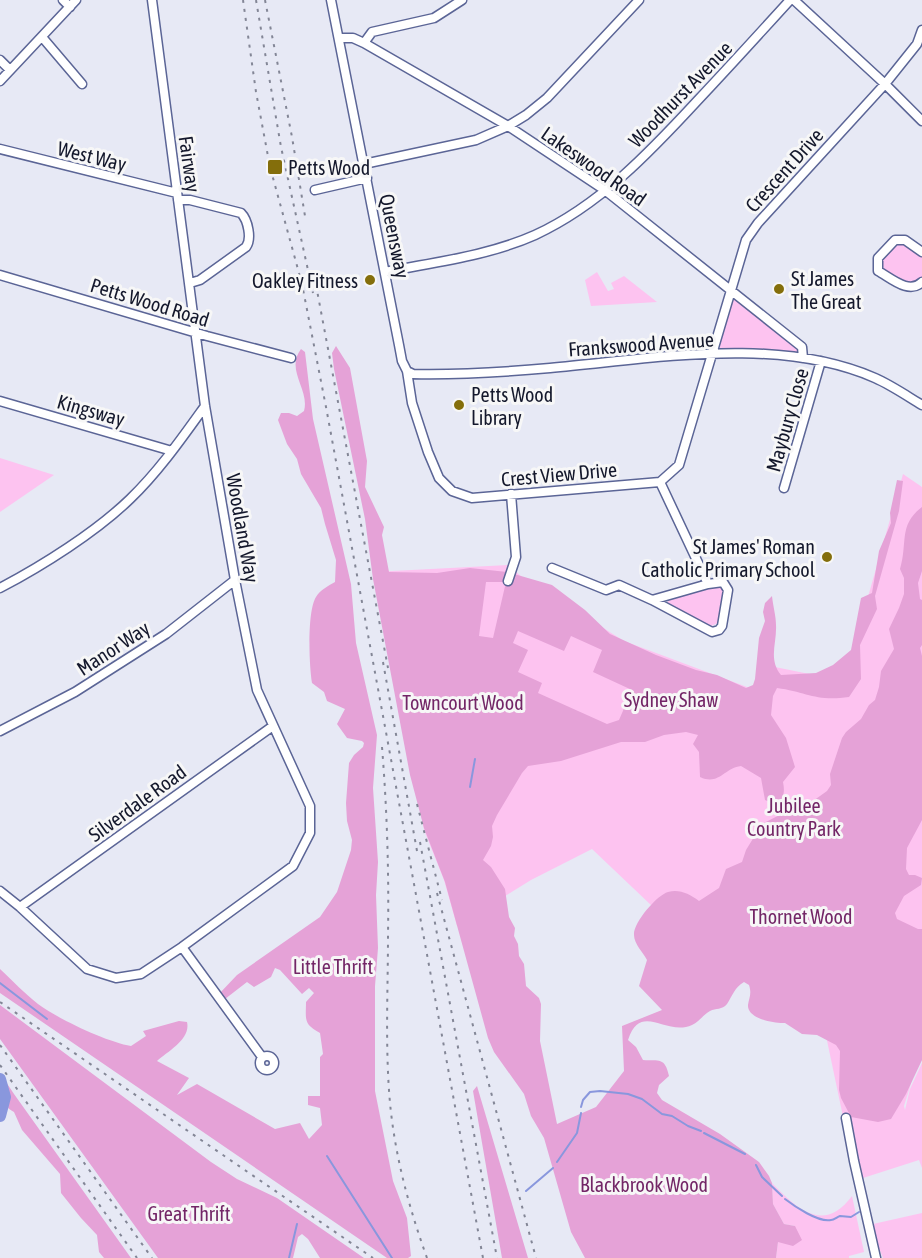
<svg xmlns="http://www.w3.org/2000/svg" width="922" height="1258" font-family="'Asap Condensed',sans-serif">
	<rect width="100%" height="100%" fill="#e7e9f5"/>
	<path fill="#fdc3f0" d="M897 243H906L922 255V277C910 290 896 278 884 271L882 259Z
		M597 272 608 291 614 289 611 283 624 276 657 302 591 306 585 280Z
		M734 296 797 348V354L720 348V342Z
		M0 458 54 475 0 512Z
		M903 474 922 487V1060L914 1074 904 1106 905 1110 910 1089 922 1063V1168L919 1160 863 1178 873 1224 922 1213V1258H883L877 1243 870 1245 825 1031 652 906 592 849 531 880 457 926 444 880 424 830 373 572 508 565 522 577 624 641 747 687 767 691 770 666 844 681Z
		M719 585 724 587 720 621 718 623 709 627 667 604 669 599Z
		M772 1183C797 1209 824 1234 852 1196L864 1252 849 1256V1258H776L778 1242 795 1226 784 1224 773 1204Z"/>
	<path fill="#e5a2d7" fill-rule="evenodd" d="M336 346 350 368 367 461 365 487 384 527 382 535 389 572 437 573 470 568 507 572 552 585 585 610 610 634 656 655 696 670 717 675 746 688 753 685 755 679 759 638 765 621 763 612 765 603 772 596C773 606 776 616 776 625 777 643 768 659 781 675L816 673 833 665 851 650 861 598 872 593 879 551 891 523 890 513 897 480 903 481 899 511 875 596 877 609 860 645 861 679 849 697C816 702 807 692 777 688L773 696 771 715 786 738 795 767 783 782C785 792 784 798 777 805L765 800 761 778 741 766C724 768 719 786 700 777L699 752 693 744 698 735 686 732 664 735 645 742H621L561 761 528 766 522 773 497 815 492 826 493 837 491 846 483 860 491 867 505 889 509 917 515 928 514 936 518 944 519 956 524 964 526 986 539 998 541 1004 540 1041 557 1124 596 1107 624 1071 622 1026 662 1010 639 986 647 960C643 952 634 944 634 935 633 923 657 895 668 892 680 889 689 894 699 901L719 888 726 869 742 862 746 850 762 824 799 805 813 801 827 791 831 785 830 774 842 738 846 732 861 719 869 705 875 700 879 687 881 671 894 649 889 629 899 608 904 594V578L900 569C908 543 898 525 922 507V571L918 583 920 599 922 600V645L920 648 922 656V820L907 848 906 869 909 875H915L922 878 921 885 904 896 895 913 897 919 918 929H922V1060L906 1094 891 1119 878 1122 851 1117 841 1098 839 1090 840 1051 836 1045 817 1035 802 1034 785 1023C776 1024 747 1019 748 1005 749 998 752 994 749 985L744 982C734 988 733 995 727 1004 722 1010 716 1008 710 1011 703 1015 699 1022 692 1025 666 1037 641 1001 628 1040L636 1047 643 1060C659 1061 665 1057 669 1076L659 1085 657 1093 662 1100 720 1134 759 1162 769 1176 772 1183 773 1204 784 1224 795 1226 802 1240 793 1246 778 1242 776 1258H585L571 1232 544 1138 531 1116 524 1094 494 1052 488 1038 445 882 424 828 410 775 373 579 365 519 334 369 332 353ZM486 582H506L493 638 479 636ZM518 631 564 651 571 636 602 650 593 672 632 690 619 720 607 724 538 693 542 683 518 672 528 650 513 643Z
		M301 349 305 352 313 419 351 584 356 643 377 735 373 788 378 862 376 895 378 948 375 986V1091L393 1181 407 1218 411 1256 408 1258H387L0 993V969C13 981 24 993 38 1004 58 1019 107 1042 131 1046L146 1036 143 1031 179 1021 187 1022C191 1039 168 1051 157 1061L189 1078 177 1095 197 1084 275 1129 300 1123 309 1139 322 1125 320 1108 308 1105V1096H320V1057L323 1054 320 1033C303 1024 306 1019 306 1002L314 993 309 988 302 994 280 970 275 968 271 977 254 987 247 982 225 999 219 994 237 975 320 917 337 892 351 850 352 840 347 821 346 803 349 763 354 755 363 747 364 743 362 741 347 738 337 724 345 709 327 701 324 692 312 683C309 666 307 611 316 597 320 590 328 586 335 582L336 560 325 524 321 508 301 474 297 459 287 444 278 420 281 413H289L297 416 304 411C310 390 285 370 301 349Z
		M0 1005 211 1162 237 1179 277 1198 364 1258H320L308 1239 302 1234 298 1237 293 1258H158L0 1039Z
		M0 1073 14 1094 131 1258H104L99 1252 97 1235 81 1218 61 1193 60 1174 22 1130 14 1112C0 1105 0 1088 0 1073Z
		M477 1086 528 1258H502L473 1091Z"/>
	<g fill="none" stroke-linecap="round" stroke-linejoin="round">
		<path stroke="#8997dd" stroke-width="2" d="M470 787 475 759
			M0 983 47 1019
			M0 1085 1 1084
			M581 1107 583 1100 590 1092 600 1091 628 1094 642 1099 662 1114 672 1116 688 1126 701 1131
			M704 1133 745 1154
			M327 1156 392 1258
			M557 1162 577 1133 581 1113
			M756 1165 762 1177 782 1196
			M526 1191 553 1168
			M785 1199C794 1206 819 1223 831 1220 834 1220 837 1217 840 1216L851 1217 859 1212
			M289 1258 297 1224"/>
		<path stroke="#8997dd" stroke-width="12" d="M0 1079 5 1097 0 1116"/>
		<g stroke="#5b6596" stroke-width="11">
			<path id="minor" d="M63 0 70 7
				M331 0 399 345 402 361 407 371 412 403 428 452 439 478 452 491 472 498 660 482 679 465 746 240 758 223 885 84 917 44 922 30
				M794 0 885 84 922 121
				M42 37 82 84
				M339 38H353L364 43 508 126 606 191 802 347 803 358
				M364 43 372 32 434 18 462 0
				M0 60 10 70
				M0 81 76 0
				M0 149 177 193
				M364 164 476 140 508 126 526 115 547 98 639 0
				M315 190 367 178
				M178 200H190L241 213C248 220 252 239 246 247L200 280 190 283
				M922 252 905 240H895L878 258V271C891 278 909 295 922 282
				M385 272C435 262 488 256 535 235 600 205 650 152 698 100 729 67 760 33 790 0
				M0 275 207 336 291 358
				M407 371 413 374C459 375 505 372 550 368 654 359 776 335 875 378 891 385 907 396 922 405
				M0 401 172 451
				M784 488 821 361
				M552 568 606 590 619 585 652 600 708 584
				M508 581 516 557 511 494
				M0 588C42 566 96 532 130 499 159 471 182 438 205 406
				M652 600 712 632 719 630 722 626 728 590 723 582 708 584 660 482
				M0 731 75 692 166 634 235 580
				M0 891 20 907 87 969 116 978 141 974 182 947 293 866 310 833V806L257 690 235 580 205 406 152 0
				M20 907 273 726
				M182 947 262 1057
				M260 1063a7 7 0 1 1 14 0a7 7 0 1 1-14 0Z
				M846 1118 854 1161 876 1258"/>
		</g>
		<use href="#minor" stroke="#fff" stroke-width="8"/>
		<path stroke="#838696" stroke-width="2" stroke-dasharray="3 6" stroke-linecap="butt" d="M243 0 256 92 270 167 302 284 326 407 483 1258
			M256 0 281 147 313 293
			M265 0 292 137 305 216
			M316 285 388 668
			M383 662 417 851
			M382 747C387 809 389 872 388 934 388 990 385 1047 390 1103 395 1156 409 1208 427 1258
			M417 804 442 900
			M420 842 497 1258
			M437 893 536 1258
			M0 1002 373 1258
			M0 1045 152 1258
			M0 1065 137 1258"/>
	</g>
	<g fill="#846e0b" stroke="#f7f7f7" stroke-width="2">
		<rect x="267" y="159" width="16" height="16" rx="3"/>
		<circle cx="370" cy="280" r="6"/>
		<circle cx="779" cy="289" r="6"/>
		<circle cx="459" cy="405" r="6"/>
		<circle cx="827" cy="557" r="6"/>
	</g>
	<g text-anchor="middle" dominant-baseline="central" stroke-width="6" stroke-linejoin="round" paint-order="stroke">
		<g font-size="20" fill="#14182c" stroke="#f7f7f7">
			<text transform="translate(680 94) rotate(-46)">Woodhurst Avenue</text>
			<text transform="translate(92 156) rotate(14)">West Way</text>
			<text transform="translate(190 164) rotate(82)">Fairway</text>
			<text transform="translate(594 166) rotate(35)">Lakeswood Road</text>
			<text transform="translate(784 170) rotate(-48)">Crescent Drive</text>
			<text transform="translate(395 236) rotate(79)">Queensway</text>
			<text transform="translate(150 302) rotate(17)">Petts Wood Road</text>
			<text transform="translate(641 344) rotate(-4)">Frankswood Avenue</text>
			<text transform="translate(91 410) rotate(16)">Kingsway</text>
			<text transform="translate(787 420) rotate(-74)">Maybury Close</text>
			<text transform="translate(559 474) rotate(-5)">Crest View Drive</text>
			<text transform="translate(243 528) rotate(80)">Woodland Way</text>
			<text transform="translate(113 648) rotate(-33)">Manor Way</text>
			<text transform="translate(137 803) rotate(-36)">Silverdale Road</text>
		</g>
		<g font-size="20" fill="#14182c" stroke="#f7f7f7" text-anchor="start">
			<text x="288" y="167">Petts Wood</text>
			<text x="791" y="278">St James<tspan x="791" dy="23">The Great</tspan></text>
			<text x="358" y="280" text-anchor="end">Oakley Fitness</text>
			<text x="471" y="394">Petts Wood<tspan x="471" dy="23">Library</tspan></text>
			<text x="815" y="546" text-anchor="end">St James' Roman<tspan x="815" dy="23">Catholic Primary School</tspan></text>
		</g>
		<g font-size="20" fill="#732667" stroke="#f7f7f7">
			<text x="671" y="699">Sydney Shaw</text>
			<text x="463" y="702">Towncourt Wood</text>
			<text x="794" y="805">Jubilee<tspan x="794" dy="23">Country Park</tspan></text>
			<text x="801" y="916">Thornet Wood</text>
			<text x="333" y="966">Little Thrift</text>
			<text x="644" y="1184">Blackbrook Wood</text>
			<text x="189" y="1213">Great Thrift</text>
		</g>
	</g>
</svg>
